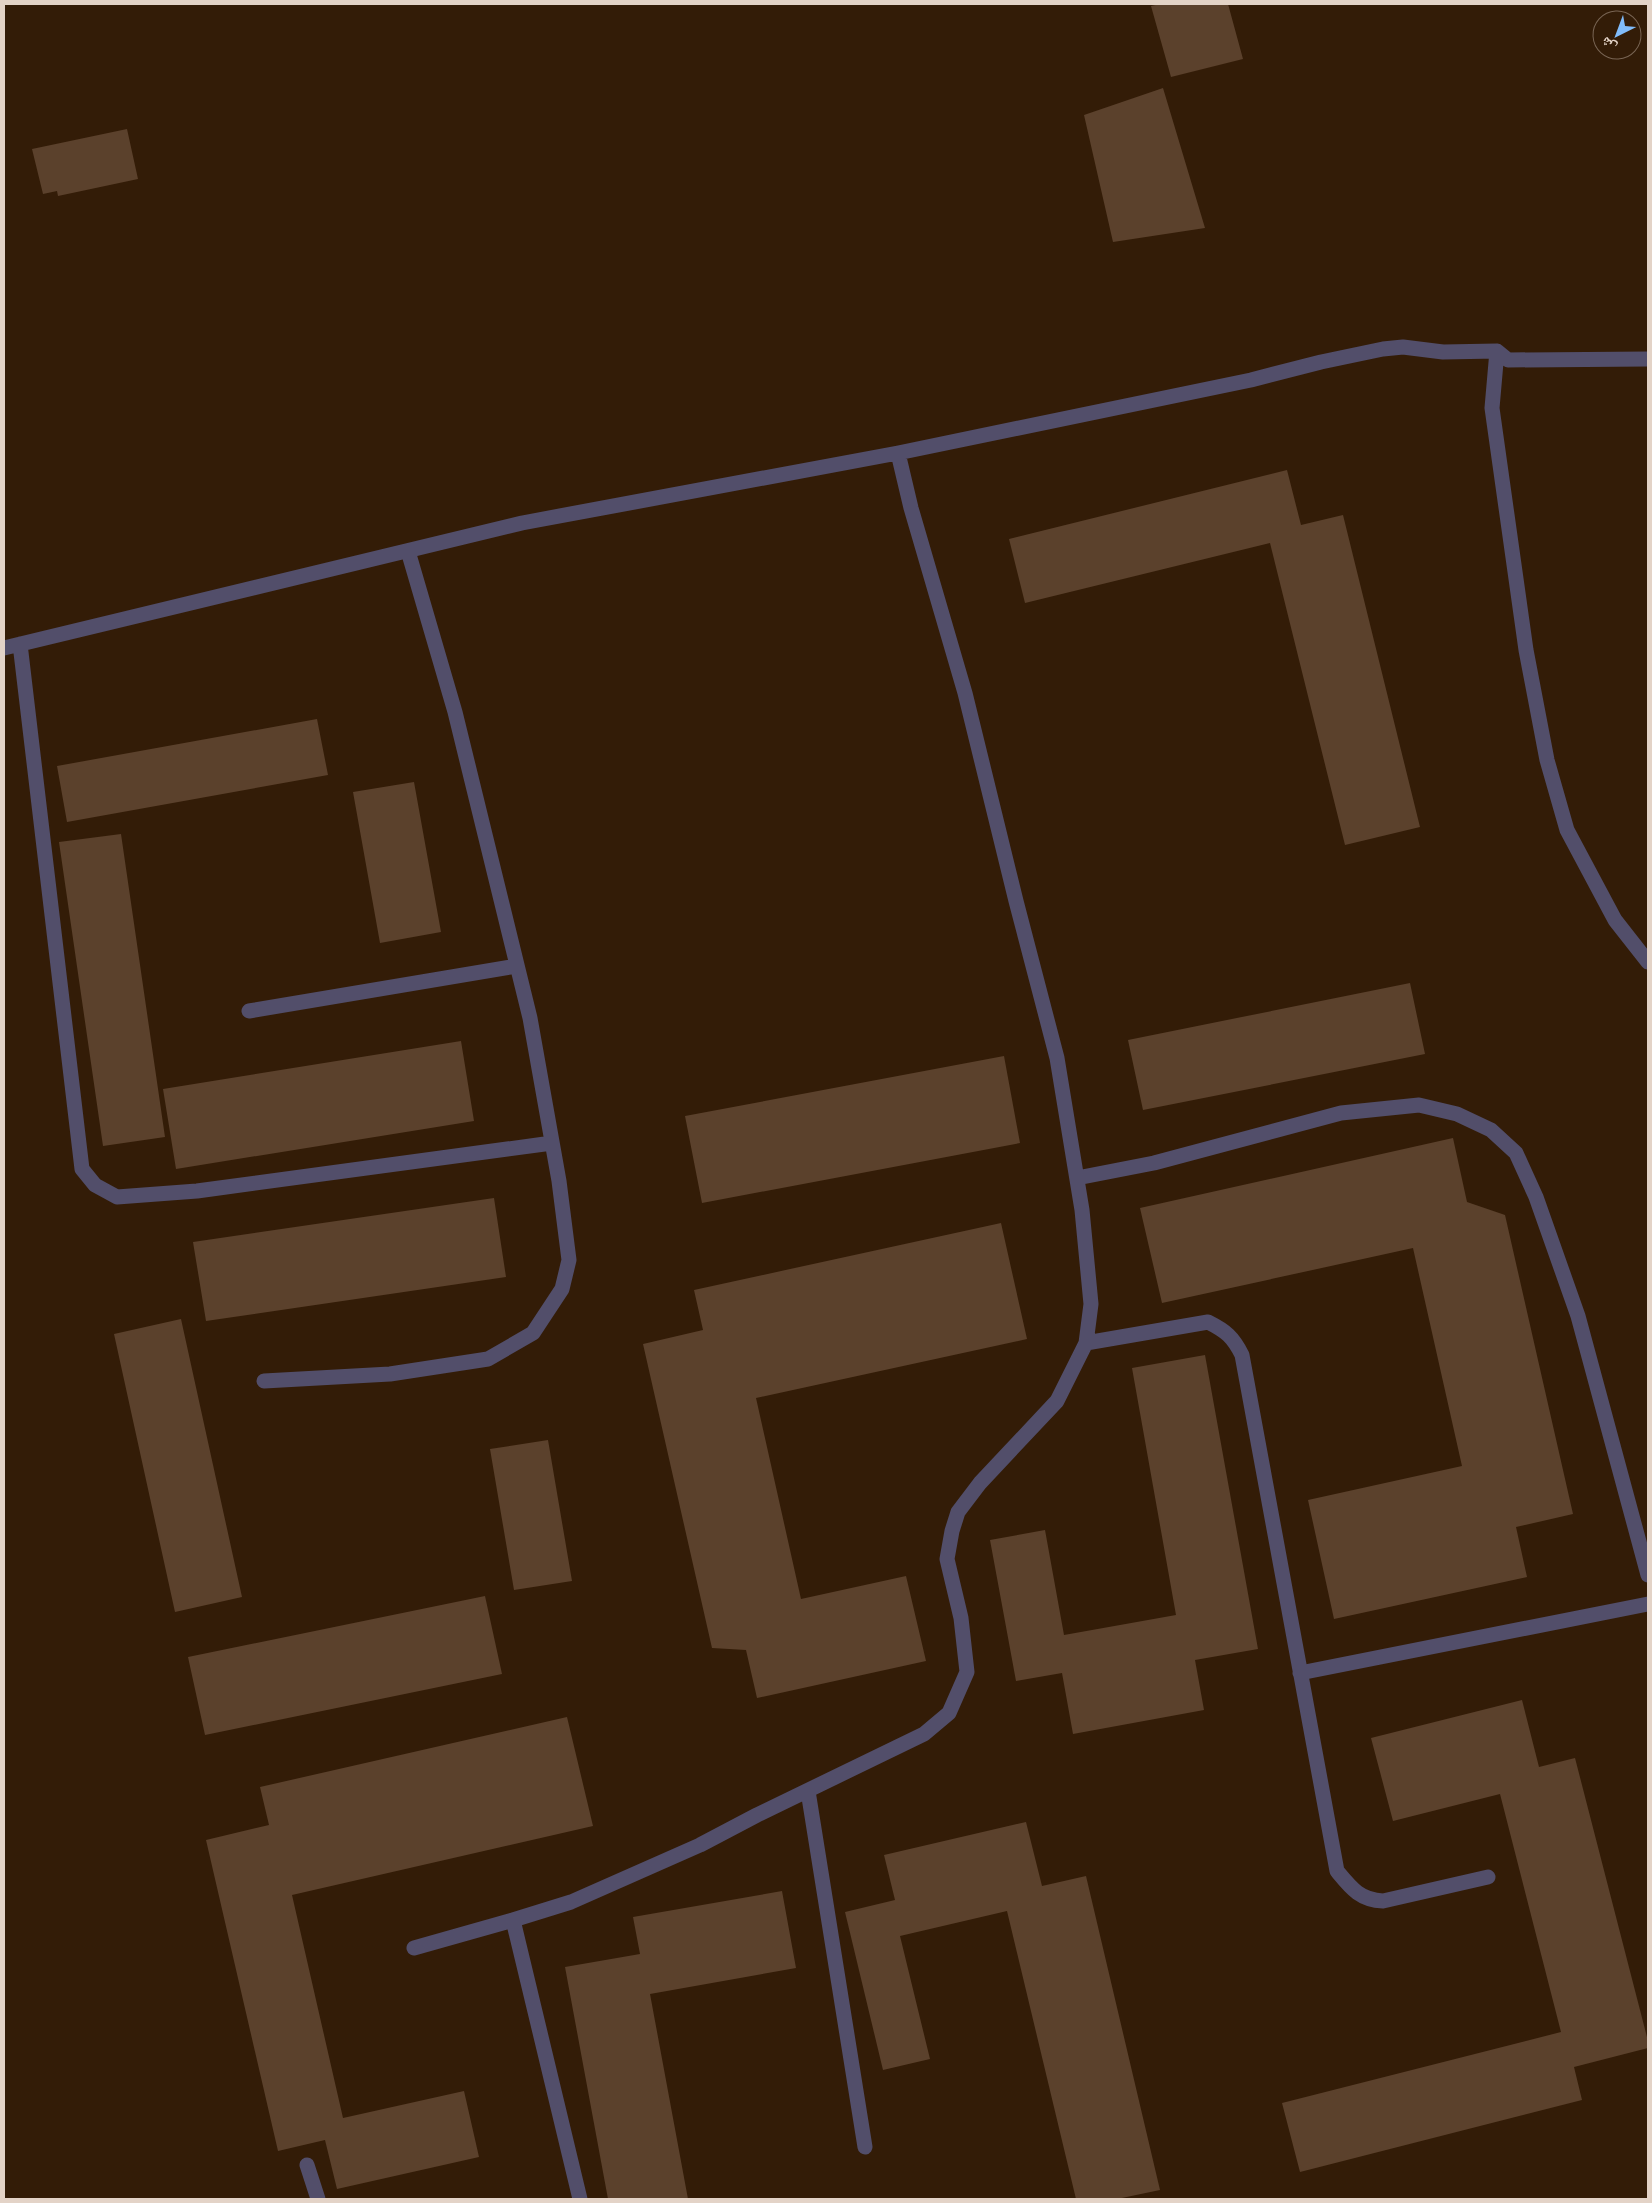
<svg xmlns="http://www.w3.org/2000/svg" width="1652" height="2203" font-family="'Nunito Sans','Noto Naskh Arabic',sans-serif">
	<rect width="100%" height="100%" fill="#331c07"/>
	<path fill="#5b412c" d="M1160 4H1228L1243 59 1171 77 1151 6Z
		M1163 88 1205 228 1113 242 1084 115Z
		M127 129 138 179 58 196 57 191 43 194 32 149Z
		M1287 470 1301 525 1343 515 1420 827 1345 845 1270 543 1025 603 1009 539Z
		M317 719 328 775 67 822 57 766Z
		M414 782 441 932 380 943 353 792Z
		M121 834 165 1137 103 1146 59 842Z
		M1410 983 1425 1054 1143 1110 1128 1040Z
		M461 1041 474 1121 176 1169 163 1089Z
		M1004 1056 1020 1143 702 1203 685 1116Z
		M1453 1138 1467 1202 1505 1215 1573 1514 1516 1527 1527 1577 1334 1619 1308 1500 1462 1466 1413 1248 1162 1303 1140 1208Z
		M494 1198 506 1277 206 1321 193 1242Z
		M1001 1223 1027 1339 756 1398 801 1599 906 1576 926 1661 757 1698 746 1650 712 1648 643 1344 703 1330 694 1290Z
		M181 1319 242 1597 175 1612 114 1334Z
		M1205 1355 1258 1649 1195 1660 1204 1710 1073 1734 1062 1673 1016 1681 990 1540 1045 1530 1064 1635 1176 1615 1132 1368Z
		M548 1440 572 1581 514 1590 490 1449Z
		M485 1596 502 1674 205 1735 188 1657Z
		M1522 1700 1539 1767 1575 1758 1648 2041V2048L1574 2067 1582 2100 1300 2172 1282 2103 1561 2032 1500 1794 1393 1821 1371 1738Z
		M567 1717 593 1826 292 1895 343 2118 464 2091 479 2157 337 2189 325 2140 278 2151 206 1840 269 1825 260 1787Z
		M1026 1822 1042 1886 1086 1876 1160 2190 1117 2199H1076L1007 1911 900 1936 930 2059 883 2070 845 1912 895 1900 884 1855Z
		M782 1891 796 1968 650 1994 688 2199H608L565 1967 640 1954 633 1917Z"/>
	<g fill="none" stroke-linecap="round" stroke-linejoin="round">
		<path stroke="#524e6a" stroke-width="15" d="M1497 351 1492 408 1526 650 1547 760 1567 830 1615 920 1648 962
			M20 644 82 1169 95 1185 117 1197 197 1191 552 1143
			M4 648 522 523 898 453 1251 380 1321 362 1383 349 1403 347 1443 352 1497 351 1508 360 1648 359
			M249 1011 517 966
			M1077 1178 1154 1163 1341 1113 1419 1105 1457 1114 1491 1130 1516 1153 1536 1197 1578 1316 1648 1575
			M1086 1343 1208 1322C1226 1331 1233 1337 1242 1355L1337 1871C1351 1888 1360 1900 1383 1901L1488 1877
			M264 1381 390 1374 488 1359 533 1333 562 1289 569 1260 559 1181 530 1018 455 712 408 551
			M1300 1673 1648 1604
			M808 1791 865 2147
			M414 1948 513 1920
			M307 2165 318 2199
			M580 2199 513 1920 571 1902 700 1845 757 1815 924 1734 949 1713 967 1672 961 1618 947 1559 952 1531 958 1512 980 1483 1057 1401 1086 1343 1091 1304 1082 1210 1057 1058 1016 901 965 693 911 508 898 453"/>
	</g>
	<rect width="1652" height="2203" fill="none" stroke="#e3d3c7" stroke-width="10"/>
	<g transform="translate(1617 35) rotate(222)"><circle r="24" fill="#331c07" stroke="#796554"/>
	<path d="M0-4L9 19L0 12L-9 19Z" fill="#81bcfa"/>
	<text y="-8" font-size="14" font-weight="bold" text-anchor="middle" fill="#e3d3c7">ش</text>
	</g>
</svg>
